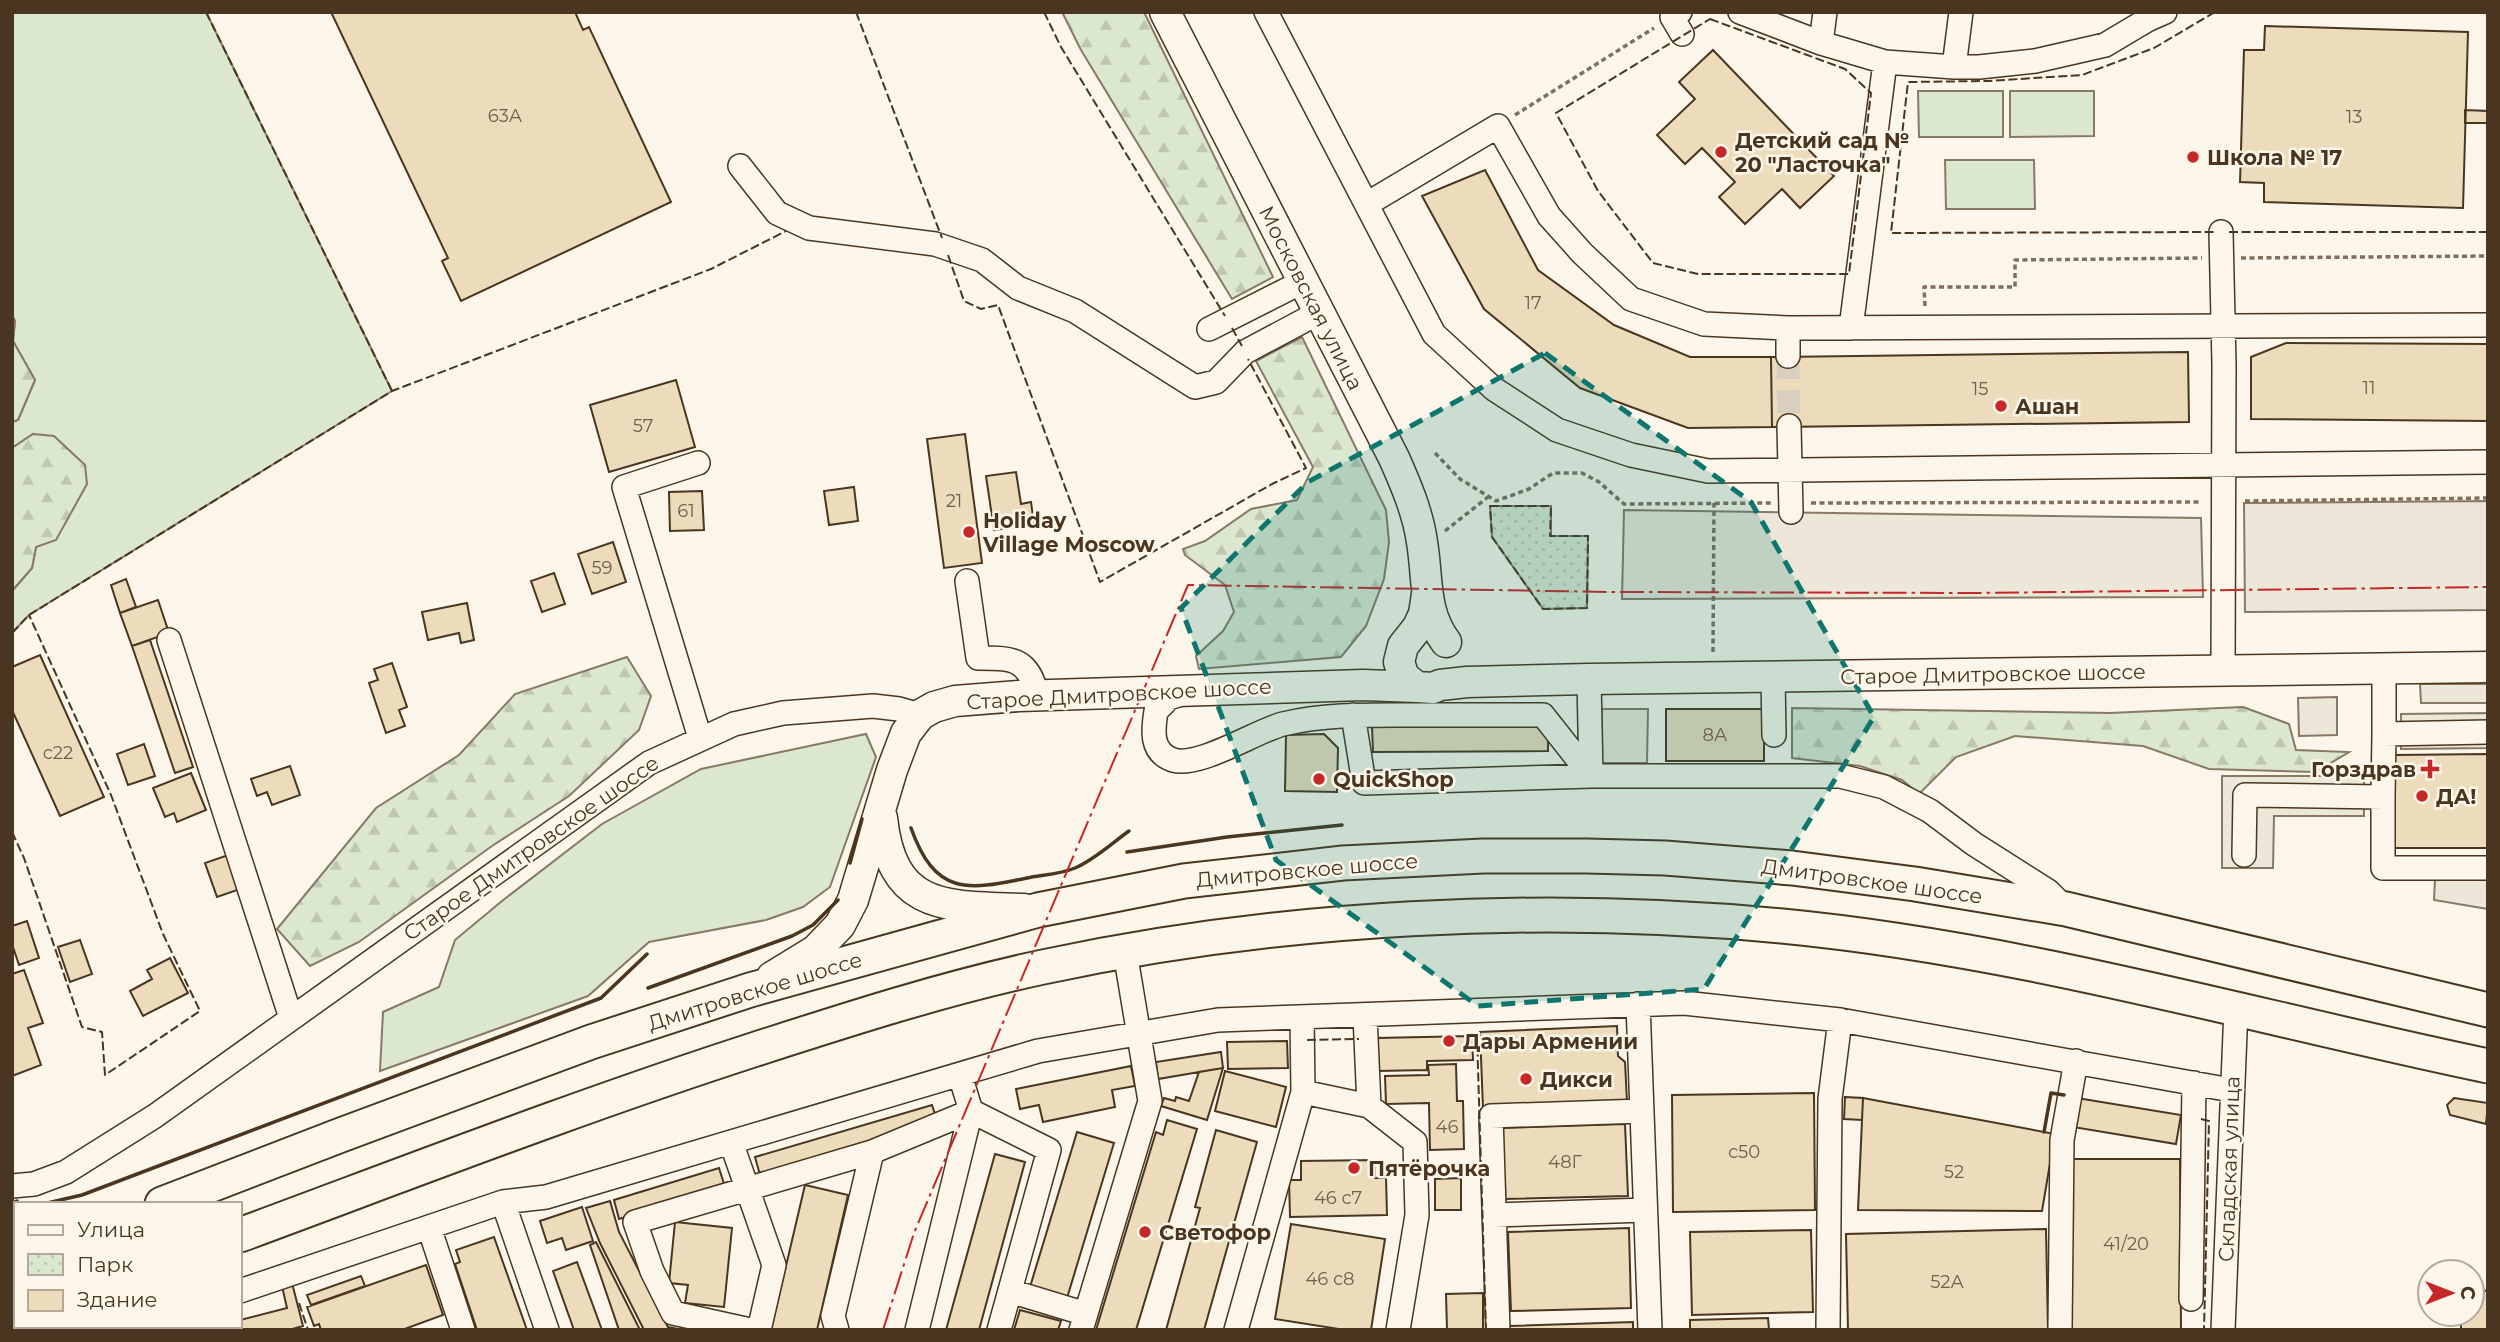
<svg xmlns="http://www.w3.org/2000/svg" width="2500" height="1342" font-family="Montserrat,sans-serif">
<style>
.green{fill:#dce7d0;stroke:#887966;stroke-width:2}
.forest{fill:url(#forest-firs);stroke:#887966;stroke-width:2}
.park{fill:url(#park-dots);stroke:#887966;stroke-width:2}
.parking{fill:#ede7d9;stroke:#887966;stroke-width:2}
.building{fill:#ecdcbc;stroke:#4a3520;stroke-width:2}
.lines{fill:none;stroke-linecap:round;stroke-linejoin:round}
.minor-tunnel{stroke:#d8cfc1;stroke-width:23;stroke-dasharray:23 11;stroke-linecap:butt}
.minor-casing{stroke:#4a3520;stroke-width:26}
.major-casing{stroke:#4a3520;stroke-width:33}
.highway-casing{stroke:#4a3520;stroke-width:37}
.path{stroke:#7f6f5c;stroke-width:3.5;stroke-dasharray:5 3.5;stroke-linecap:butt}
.minor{stroke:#fbf6e9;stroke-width:23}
.major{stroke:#fbf6e9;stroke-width:30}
.highway{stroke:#fbf6e9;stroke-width:33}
.fence{stroke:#4a3520;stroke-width:2;stroke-dasharray:9 3.5;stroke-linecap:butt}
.wall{stroke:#4a3520;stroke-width:3.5}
.power{stroke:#c62828;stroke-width:2;stroke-dasharray:24 5 3.5 5;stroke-linecap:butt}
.marked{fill:#0f766e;fill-opacity:0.2;stroke:#0f766e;stroke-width:5;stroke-dasharray:14 9;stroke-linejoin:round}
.poi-dot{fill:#c62828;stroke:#fbf6e9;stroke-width:2.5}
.labels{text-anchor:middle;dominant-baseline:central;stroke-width:5;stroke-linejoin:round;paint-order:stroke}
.number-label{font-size:18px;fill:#725f47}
.poi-label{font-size:21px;font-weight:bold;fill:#4a3520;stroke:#fbf6e9;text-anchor:start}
.street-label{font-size:21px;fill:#4a3520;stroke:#fbf6e9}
</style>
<defs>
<pattern id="forest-firs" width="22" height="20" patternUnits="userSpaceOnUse" patternTransform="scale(1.75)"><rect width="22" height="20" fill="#dce7d0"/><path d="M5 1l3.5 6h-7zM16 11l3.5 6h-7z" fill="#bec7b2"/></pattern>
<pattern id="park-dots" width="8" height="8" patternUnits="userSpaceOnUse" patternTransform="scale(1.75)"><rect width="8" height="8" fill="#dce7d0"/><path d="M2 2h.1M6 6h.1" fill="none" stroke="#bec7b2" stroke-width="1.8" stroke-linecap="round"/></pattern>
</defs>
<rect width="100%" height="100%" fill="#fbf6e9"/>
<path class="green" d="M 12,12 L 206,12 L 392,391 L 29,615 L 12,633 L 12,591 L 32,568 L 36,547 L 33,434 L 12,448 L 12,422 L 18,420 L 35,380 L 13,341 L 15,321 L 12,315 Z
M 1918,91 L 2003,91 L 2003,137 L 1919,137 Z
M 2010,91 L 2094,91 L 2094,136 L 2010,137 Z
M 1945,160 L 2034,160 L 2035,209 L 1946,209 Z
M 866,734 L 876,757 L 830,887 L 803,907 L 766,920 L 649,942 L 588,996 L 380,1071 L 383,1012 L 439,987 L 455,940 L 502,901 L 602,824 L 701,769 Z"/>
<path class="forest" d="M 1062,12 L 1144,12 L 1273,277 L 1232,299 L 1081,50 Z
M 12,315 L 15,321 L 13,341 L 35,380 L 18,420 L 12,422 Z
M 1302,337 L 1386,510 L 1389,542 L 1384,579 L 1366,626 L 1341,657 L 1199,669 L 1196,656 L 1223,631 L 1234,612 L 1225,585 L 1185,555 L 1183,549 L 1205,541 L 1251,509 L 1297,500 L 1313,467 L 1256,361 Z
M 33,434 L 54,436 L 85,465 L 87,484 L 56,540 L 36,547 L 32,568 L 12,591 L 12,448 Z
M 627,657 L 651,696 L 639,730 L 569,796 L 492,846 L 359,942 L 310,966 L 277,929 L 376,808 L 459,755 L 515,694 Z
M 2243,707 L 2289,724 L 2296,750 L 2349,752 L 2316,772 L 2209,769 L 2143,746 L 2015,736 L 1956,757 L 1919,794 L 1902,780 L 1860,766 L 1792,758 L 1792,708 L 2110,713 Z"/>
<path class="park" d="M 1490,506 L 1551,506 L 1551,536 L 1588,536 L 1587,608 L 1543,609 L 1492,537 Z"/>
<path class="parking" d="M 2488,501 L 2488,610 L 2245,612 L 2244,503 Z
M 1624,510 L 2201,518 L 2203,597 L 1622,599 Z
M 2420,684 L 2488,684 L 2488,703 L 2421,703 Z
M 2337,697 L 2337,735 L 2299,736 L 2298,698 Z
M 1602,709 L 1648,709 L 1647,763 L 1601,763 Z
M 2488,713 L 2488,748 L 2401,749 L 2401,714 Z
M 2222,776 L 2364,776 L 2364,816 L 2274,816 L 2273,868 L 2222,868 Z
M 2436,858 L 2488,858 L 2488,909 L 2434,900 Z"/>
<path class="building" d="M 331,12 L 575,12 L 583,30 L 589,27 L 671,202 L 461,301 L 442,261 L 448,258 Z
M 2265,26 L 2468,32 L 2463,208 L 2264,202 L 2264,183 L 2240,182 L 2244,50 L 2264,50 Z
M 1713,50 L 1834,176 L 1800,208 L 1782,189 L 1745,224 L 1719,197 L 1735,182 L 1702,148 L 1685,164 L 1657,135 L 1695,99 L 1679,82 Z
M 2465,110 L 2488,111 L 2488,123 L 2465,123 Z
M 1485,170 L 1538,270 L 1614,325 L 1690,357 L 1771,357 L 1772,427 L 1688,428 L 1580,388 L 1484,309 L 1422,196 Z
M 2286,343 L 2488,344 L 2488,421 L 2251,419 L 2251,357 Z
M 2188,352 L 2189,422 L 1772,427 L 1771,357 Z
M 676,380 L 695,447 L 609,472 L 590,405 Z
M 965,434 L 982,563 L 944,568 L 927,439 Z
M 1016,472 L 1021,504 L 1031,502 L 1034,524 L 994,530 L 986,476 Z
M 854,487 L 858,521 L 829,525 L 824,491 Z
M 702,491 L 704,530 L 670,531 L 669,492 Z
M 613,542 L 626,582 L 592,594 L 578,554 Z
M 554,573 L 565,604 L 542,612 L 531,581 Z
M 126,579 L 136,607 L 120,613 L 111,585 Z
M 158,600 L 169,633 L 132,646 L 120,613 Z
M 467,603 L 474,640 L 461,643 L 459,633 L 428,640 L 422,612 Z
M 150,640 L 193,767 L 175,773 L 132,646 Z
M 40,655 L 104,797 L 60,816 L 12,710 L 12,667 Z
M 392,663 L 407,707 L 399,710 L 405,726 L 386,733 L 369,683 L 378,680 L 374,669 Z
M 1666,709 L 1764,709 L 1764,761 L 1666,761 Z
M 1548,725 L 1548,751 L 1373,752 L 1372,726 Z
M 1324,734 L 1338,748 L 1337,792 L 1285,791 L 1286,735 Z
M 144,744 L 155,776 L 128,785 L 117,754 Z
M 2488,754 L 2488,848 L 2395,848 L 2395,755 Z
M 290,766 L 300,795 L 272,805 L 267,792 L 257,796 L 251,779 Z
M 191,773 L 206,810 L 177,822 L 174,813 L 165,817 L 153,788 Z
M 234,853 L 246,887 L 217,897 L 205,863 Z
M 27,921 L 39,958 L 19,965 L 12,944 L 12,926 Z
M 80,940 L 92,974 L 70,982 L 58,947 Z
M 170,958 L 188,993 L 143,1016 L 130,991 L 152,979 L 147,970 Z
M 24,970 L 43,1023 L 28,1028 L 41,1065 L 12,1076 L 12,974 Z
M 1617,1026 L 1618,1056 L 1625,1062 L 1627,1102 L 1483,1108 L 1480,1032 Z
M 1472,1036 L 1473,1060 L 1427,1061 L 1427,1070 L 1378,1071 L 1377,1038 Z
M 1287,1041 L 1288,1068 L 1228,1069 L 1227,1042 Z
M 1221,1052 L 1223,1068 L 1158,1079 L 1156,1062 Z
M 1456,1064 L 1457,1101 L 1463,1101 L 1464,1149 L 1430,1150 L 1429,1103 L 1386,1104 L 1385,1076 L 1429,1075 L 1428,1065 Z
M 1131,1066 L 1135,1086 L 1112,1090 L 1115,1107 L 1043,1122 L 1039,1105 L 1020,1109 L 1016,1089 Z
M 1223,1068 L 1207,1120 L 1161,1106 L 1164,1098 L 1175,1101 L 1176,1097 L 1189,1101 L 1199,1072 Z
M 1225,1071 L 1286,1087 L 1276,1127 L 1215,1111 Z
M 1814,1093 L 1815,1210 L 1673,1212 L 1672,1095 Z
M 1845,1097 L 1863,1098 L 1862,1120 L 1844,1119 Z
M 1863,1098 L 2055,1134 L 2042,1211 L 1858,1210 Z
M 2077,1098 L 2181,1115 L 2176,1144 L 2073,1127 Z
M 2454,1098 L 2488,1103 L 2486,1124 L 2450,1115 L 2447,1105 Z
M 932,1105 L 936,1117 L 910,1131 L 760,1175 L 755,1157 Z
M 1167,1120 L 1197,1129 L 1136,1330 L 1096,1330 L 1156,1132 L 1163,1135 Z
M 1625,1124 L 1628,1196 L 1504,1199 L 1502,1128 Z
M 1216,1130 L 1257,1142 L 1204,1330 L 1166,1330 L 1200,1208 L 1195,1207 Z
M 1077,1132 L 1114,1143 L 1067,1298 L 1030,1287 Z
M 995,1154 L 1025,1162 L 979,1330 L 946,1330 Z
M 2071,1159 L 2180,1159 L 2181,1330 L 2072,1330 Z
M 1375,1160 L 1375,1178 L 1386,1178 L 1387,1215 L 1290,1217 L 1289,1180 L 1301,1180 L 1301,1161 Z
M 719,1168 L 725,1187 L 619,1219 L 614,1200 Z
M 1461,1178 L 1461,1210 L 1435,1210 L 1435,1179 Z
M 805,1185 L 848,1195 L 817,1330 L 771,1330 Z
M 610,1201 L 619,1232 L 668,1327 L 683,1330 L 644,1330 L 600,1243 L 586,1208 Z
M 582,1207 L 593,1241 L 566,1250 L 562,1238 L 547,1243 L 540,1221 Z
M 675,1222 L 732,1228 L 724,1307 L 685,1303 L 688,1285 L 669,1283 Z
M 1291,1224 L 1385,1239 L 1371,1330 L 1345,1330 L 1275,1319 Z
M 1629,1228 L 1631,1308 L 1511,1311 L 1508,1232 Z
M 2046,1229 L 2048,1330 L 1848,1330 L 1846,1234 Z
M 1811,1230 L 1813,1312 L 1692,1315 L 1690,1232 Z
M 494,1237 L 527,1330 L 477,1330 L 455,1264 L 460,1262 L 456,1250 Z
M 596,1242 L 640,1330 L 619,1330 L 590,1245 Z
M 577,1262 L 602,1330 L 574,1330 L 553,1271 Z
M 426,1265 L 443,1315 L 402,1330 L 321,1330 L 319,1324 L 314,1326 L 307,1307 Z
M 361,1276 L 365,1286 L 311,1305 L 307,1295 Z
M 292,1283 L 303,1326 L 289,1330 L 231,1330 L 230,1326 L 240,1326 L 240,1320 L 287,1308 L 282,1286 Z
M 2472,1290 L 2488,1291 L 2488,1330 L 2461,1330 L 2461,1314 L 2472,1314 Z
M 1483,1293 L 1483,1330 L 1447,1330 L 1446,1294 Z
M 1020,1310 L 1061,1321 L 1058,1330 L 1014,1330 Z
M 1768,1318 L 1769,1330 L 1690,1330 L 1690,1320 Z
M 1633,1322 L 1633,1330 L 1510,1330 L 1510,1326 Z"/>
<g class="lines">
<path class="minor-tunnel" d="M 1788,356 L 1789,426"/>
<defs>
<path id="minor" d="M 1266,12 L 1434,334 L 1494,389 L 1557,430 L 1631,455 L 1708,471 L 2488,462
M 1680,12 L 1672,17 L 1682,34
M 1740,12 L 1821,43 L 1885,62 L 1954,67 L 1979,67 L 2035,61 L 2105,45 L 2147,20 L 2165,12
M 1821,43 L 1825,12
M 1954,67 L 1961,12
M 740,166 L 777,213 L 809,228 L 935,244 L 982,260 L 1018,288 L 1075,311 L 1195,387 L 1216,382 L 1245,352 L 1318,313
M 1367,204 L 1498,126 L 1549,216 L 1582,253 L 1631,299 L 1704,324 L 1788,328
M 2221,232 L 2224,364 L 2223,671
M 1851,328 L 1885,62
M 1209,329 L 1302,282
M 1788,356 L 1788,328 L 2488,325
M 1789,426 L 1791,512
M 698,463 L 624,487 L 700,738
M 967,581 L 978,658 C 1013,658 1028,658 1037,695
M 169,640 L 291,1018
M 2384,669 L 2384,734 L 2488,732
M 1773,677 L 1774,735
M 1187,692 L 1169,698 L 1156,711 C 1153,730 1150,752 1173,760 C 1199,768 1256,731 1283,724 C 1325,714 1368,715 1410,715 C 1454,715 1499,715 1543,715 L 1591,776 L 1840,776 L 1884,787 L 1930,811 L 1974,844 L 2048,891 L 2066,909
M 1353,715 L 1364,783 L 1591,776 L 1589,679
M 2383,797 L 2383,868 L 2488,868
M 2244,855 L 2245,795 L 2383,797 L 2384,734
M 1638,1004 L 1650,1330
M 1365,1015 L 1369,1106
M 1303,1092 L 1369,1106 L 1415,1142 L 1417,1215 L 1398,1330
M 731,1142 L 774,1265 L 759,1330
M 872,1152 L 971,1111 L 960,1075
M 12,1186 L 34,1184 L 66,1172 L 155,1116 L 649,763 L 734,724 L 783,713 L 873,706 L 899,709 L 920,715
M 503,1202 L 547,1330
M 1494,1215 L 1645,1210
M 429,1227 L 463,1330
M 240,1291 L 503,1202 L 546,1197 L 1038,1051 L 1218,1020 L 1684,1003 L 1840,1020 L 2231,1090
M 1010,1291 L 1086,1314
M 2191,1299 L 2194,1083
M 218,1326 L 220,1330
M 72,1330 L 74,1326
M 124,1330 L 134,1326
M 750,1330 L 673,1313 L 652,1271 L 635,1222 L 872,1152 L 833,1316 L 837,1330
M 917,1330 L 971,1111 L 1049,1150 L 999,1330
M 1081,1330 L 1150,1101 L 1125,952
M 1236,1330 L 1303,1092 L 1302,1017
M 1498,1330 L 1491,1116 L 1642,1111
M 1828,1330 L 1830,1099 L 1840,1020
M 2060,1330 L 2062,1140 L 2076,1061
M 2223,1330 L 2236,1008"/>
<path id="major" d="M 1165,12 L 1394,458 C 1406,485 1418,513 1422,542 C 1428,577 1423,612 1446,642
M 1427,594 L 1424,614 L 1418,627 L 1403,646 L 1399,662 L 1404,677 L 1417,687 L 1433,688 L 1440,685 L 1467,682 L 1589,679 L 2488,667
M 882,818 C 892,912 947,906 1024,909
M 772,977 L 816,950 L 840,925 L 853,900 L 892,770 L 906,733 L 920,715 L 934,707 L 955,701 L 1019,696 L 1363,685 L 1417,687"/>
<path id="highway" d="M 162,1204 L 341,1135 L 591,1042 L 750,990 L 1038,910 L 1184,881 L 1343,863 L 1483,856 L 1587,856 L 1665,858 L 1792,868 L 1915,884 L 2066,909 L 2488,1010
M 240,1235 C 410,1172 580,1106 753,1050 C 849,1019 945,988 1043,967 C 1282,916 1540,903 1782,926 C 2022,949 2253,1017 2488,1066
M 12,1262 L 16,1260
M 12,1320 L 16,1318"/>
</defs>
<use href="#minor" class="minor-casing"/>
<use href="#major" class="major-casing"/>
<use href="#highway" class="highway-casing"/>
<path class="path" d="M 1515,115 L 1654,28
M 2241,258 L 2488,256
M 1925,306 L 1924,287 L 2015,287 L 2015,260 L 2202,258
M 1435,453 L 1460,479 L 1496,501 L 1529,489 L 1553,473 L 1582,473 L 1599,482 L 1624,504 L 1772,503
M 2245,501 L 2488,498
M 1811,503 L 2202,502
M 1445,531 L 1488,497
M 1713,652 L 1714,503"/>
<use href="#minor" class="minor"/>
<use href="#major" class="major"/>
<use href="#highway" class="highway"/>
<path class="fence" d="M 206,12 L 392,391
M 856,12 L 942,238
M 1044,12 L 1061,47 L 1225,316
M 2215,12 L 2154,48 L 2082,75 L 1988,81 L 1908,82 L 1891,233 L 2215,232
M 1710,19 L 1845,69 L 1871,93 L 1849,274 L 1698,274 L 1653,263 L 1598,191 L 1556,113 Z
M 2229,232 L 2488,232
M 948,255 L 964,301 L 981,309 L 998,305 L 1100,582 L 1272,484 L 1306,468 L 1248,359
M 1232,328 L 1242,346
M 1490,506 L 1551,506 L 1550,536 L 1588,536 L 1587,608 L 1543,609 L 1492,537 Z
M 12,633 L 29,615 L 392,391 L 711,269 L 786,231
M 12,832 L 24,858 L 82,1027 L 102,1032 L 105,1075 L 200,1011 L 163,934 L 111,795 L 29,615
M 1477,1035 L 1486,1330
M 1307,1040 L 1359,1039
M 2201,1119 L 2209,1121 L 2204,1330
M 299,1303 L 308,1330"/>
<path class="wall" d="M 911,828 C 935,895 966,891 1027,878 C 1042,875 1061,874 1075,868 C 1094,860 1112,843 1129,831
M 1127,852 L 1227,837 L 1342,825
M 850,863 L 862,819
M 648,988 L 792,936 L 813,925 L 838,900
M 2044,1132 L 2051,1093 L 2064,1095
M 12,1203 L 17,1201 L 18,1204
M 43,1204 L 82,1195 L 601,998 L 647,954"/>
<path class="power" d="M 883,1330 L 914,1233 L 1188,585 L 1613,592 L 1975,593 L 2488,587"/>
</g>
<path class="marked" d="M 1545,353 L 1751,502 L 1874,717 L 1704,989 L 1478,1006 L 1276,860 L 1181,608 L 1308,482 Z"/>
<g class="poi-dot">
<circle cx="1721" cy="152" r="7"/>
<circle cx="2193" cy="157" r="7"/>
<circle cx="2001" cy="406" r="7"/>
<circle cx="969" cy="532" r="7"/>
<path d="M2426.5 758.5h7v7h7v7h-7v7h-7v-7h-7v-7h7z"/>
<circle cx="1319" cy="779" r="7"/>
<circle cx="2422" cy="796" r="7"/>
<circle cx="1449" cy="1041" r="7"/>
<circle cx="1526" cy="1079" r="7"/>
<circle cx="1354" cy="1168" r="7"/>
<circle cx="1145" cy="1232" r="7"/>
</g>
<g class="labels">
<g class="number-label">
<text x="505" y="116">63А</text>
<text x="2354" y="117">13</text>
<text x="1533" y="303">17</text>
<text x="2369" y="388">11</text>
<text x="1980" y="389">15</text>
<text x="643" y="426">57</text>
<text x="954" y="501">21</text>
<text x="686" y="511">61</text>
<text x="602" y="568">59</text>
<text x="1715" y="735">8А</text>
<text x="58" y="753">с22</text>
<text x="1447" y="1127">46</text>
<text x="1744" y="1152">с50</text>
<text x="1565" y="1162">48Г</text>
<text x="1954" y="1172">52</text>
<text x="1338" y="1198">46 с7</text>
<text x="2126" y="1244">41/20</text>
<text x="1330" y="1279">46 с8</text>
<text x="1947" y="1282">52А</text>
</g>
<g class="poi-label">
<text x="1735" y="140">Детский сад №<tspan x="1735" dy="24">20 "Ласточка"</tspan></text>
<text x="2207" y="157">Школа № 17</text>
<text x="2015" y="406">Ашан</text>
<text x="983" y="520">Holiday<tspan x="983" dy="24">Village Moscow</tspan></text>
<text x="2416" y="769" text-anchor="end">Горздрав</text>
<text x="1333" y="779">QuickShop</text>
<text x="2436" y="796">ДА!</text>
<text x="1463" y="1041">Дары Армении</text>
<text x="1540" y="1079">Дикси</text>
<text x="1368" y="1168">Пятёрочка</text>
<text x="1159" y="1232">Светофор</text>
</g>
<g class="street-label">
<text transform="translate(1311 298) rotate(63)">Московская улица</text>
<text transform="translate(1993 674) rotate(-1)">Старое Дмитровское шоссе</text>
<text transform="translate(1119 694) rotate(-3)">Старое Дмитровское шоссе</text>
<text transform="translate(531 848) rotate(-35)">Старое Дмитровское шоссе</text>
<text transform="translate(1307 870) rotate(-5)">Дмитровское шоссе</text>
<text transform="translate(1872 881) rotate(8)">Дмитровское шоссе</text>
<text transform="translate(755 991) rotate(-17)">Дмитровское шоссе</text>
<text transform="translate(2229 1169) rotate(-88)">Складская улица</text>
</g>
</g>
<rect width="2500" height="1342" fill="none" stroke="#4a3520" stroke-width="28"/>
<rect x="14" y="1202" width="228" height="126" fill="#fbf6e9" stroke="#b4a999" stroke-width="2"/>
<rect x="28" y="1225" width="35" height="10" fill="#fbf6e9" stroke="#b4a999" stroke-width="2"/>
<text x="77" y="1237" font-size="21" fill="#4a3520">Улица</text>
<rect x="28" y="1254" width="35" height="21" fill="url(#park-dots)" stroke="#b4a999" stroke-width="2"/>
<text x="77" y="1272" font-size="21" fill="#4a3520">Парк</text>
<rect x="28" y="1290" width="35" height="21" fill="#ecdcbc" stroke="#b4a999" stroke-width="2"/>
<text x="77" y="1307" font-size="21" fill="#4a3520">Здание</text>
<g transform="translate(2451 1293) rotate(90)"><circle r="33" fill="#fbf6e9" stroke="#b4a999" stroke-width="2"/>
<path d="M0-5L12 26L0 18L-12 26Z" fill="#c62828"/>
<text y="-10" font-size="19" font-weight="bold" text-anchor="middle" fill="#4a3520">С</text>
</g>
</svg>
